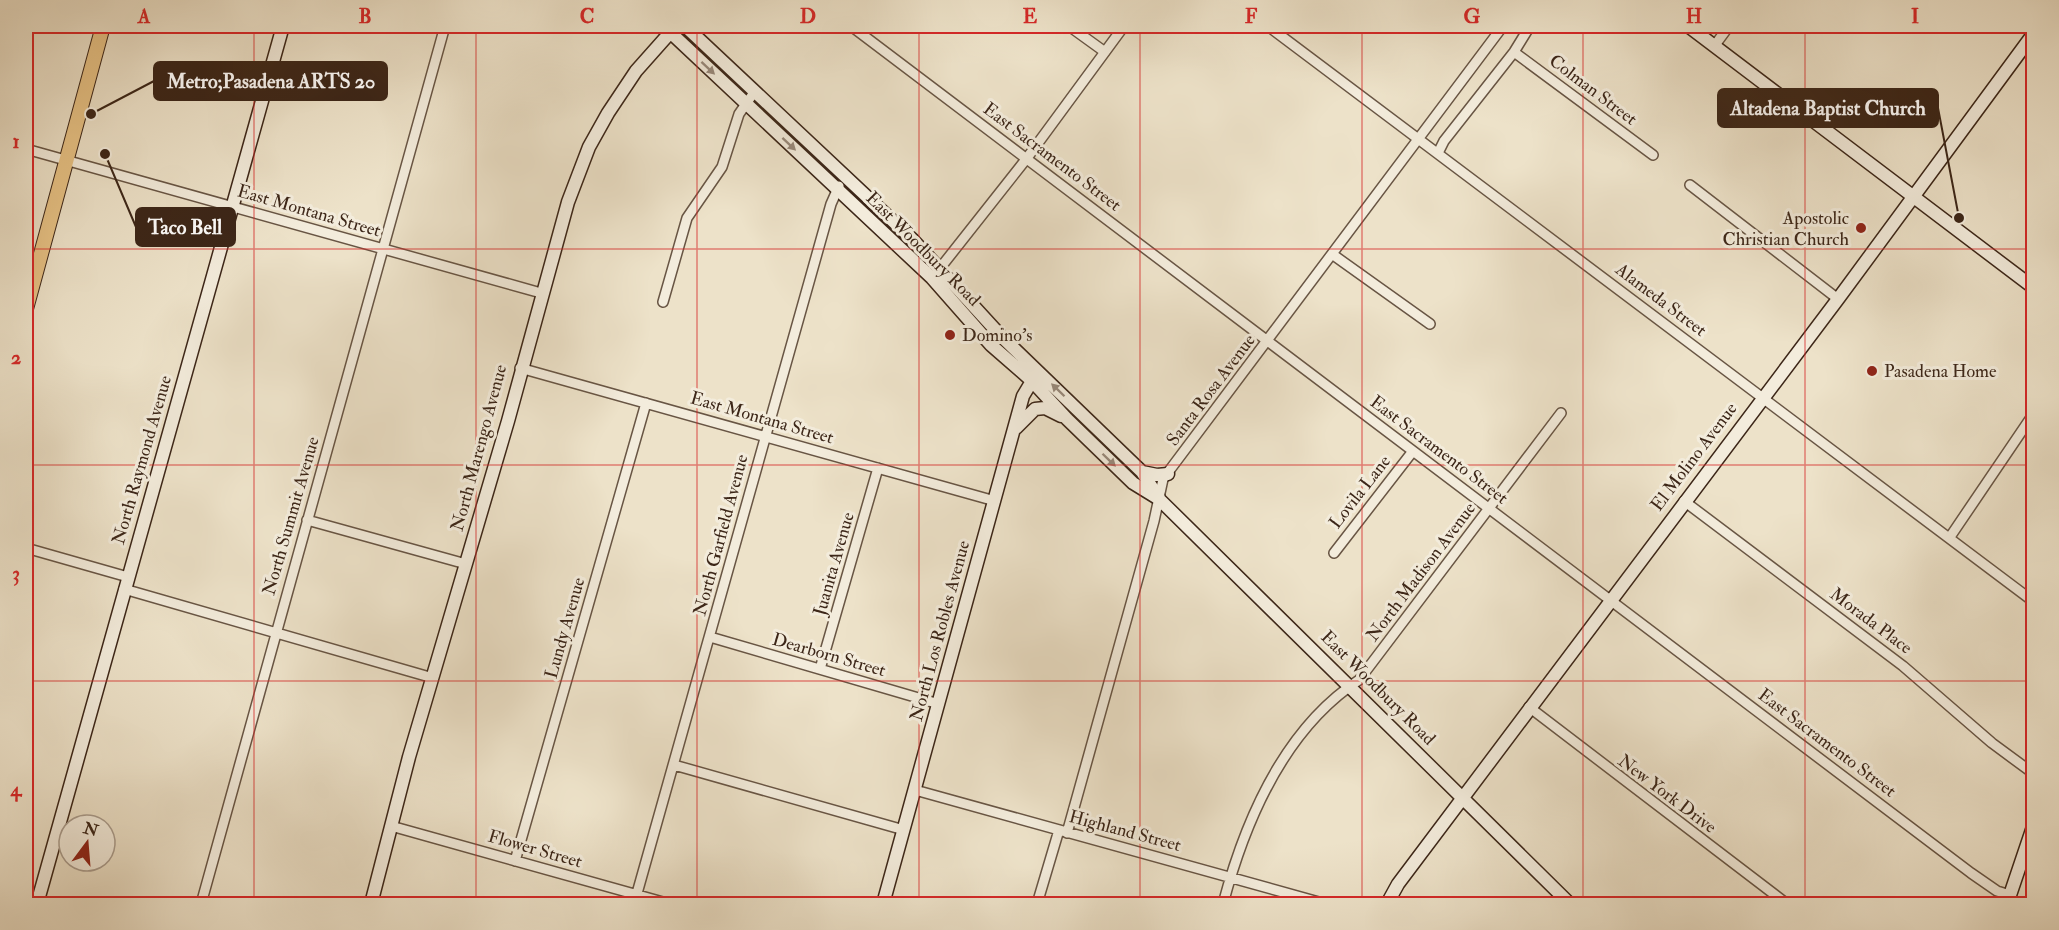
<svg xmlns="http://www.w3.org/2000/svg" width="2059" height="930" font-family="'IM FELL Double Pica',serif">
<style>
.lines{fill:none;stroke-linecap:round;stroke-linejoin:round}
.street-casing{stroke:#685544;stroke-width:12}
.secondary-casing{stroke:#3c2618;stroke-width:15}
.primary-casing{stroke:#3c2618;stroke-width:16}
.street{stroke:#f3ecdc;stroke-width:9}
.secondary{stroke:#f3ecdc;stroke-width:12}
.primary{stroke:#e6c184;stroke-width:14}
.oneway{fill:#98897a}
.grid{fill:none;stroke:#d62828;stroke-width:1.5;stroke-opacity:0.55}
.poi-dot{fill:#8f2418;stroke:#f3ecdc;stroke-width:2}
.labels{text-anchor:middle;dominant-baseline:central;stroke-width:6;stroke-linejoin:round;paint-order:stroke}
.street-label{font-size:18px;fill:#3c2618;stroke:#f3ecdc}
.poi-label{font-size:18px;fill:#3c2618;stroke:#f3ecdc;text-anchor:start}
.leader{fill:none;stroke:#3c2618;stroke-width:2}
.callout-dot{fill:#3c2618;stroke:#f3ecdc;stroke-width:2}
.callout{fill:#3c2618;stroke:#3c2618;stroke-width:2}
.callout-label{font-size:20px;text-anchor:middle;font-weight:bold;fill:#fff}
.neatline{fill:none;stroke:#d62828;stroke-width:2}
.grid-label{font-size:20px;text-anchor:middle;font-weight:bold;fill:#d62828}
</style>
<rect width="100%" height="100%" fill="#ede2c9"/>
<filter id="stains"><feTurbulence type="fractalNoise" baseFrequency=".00333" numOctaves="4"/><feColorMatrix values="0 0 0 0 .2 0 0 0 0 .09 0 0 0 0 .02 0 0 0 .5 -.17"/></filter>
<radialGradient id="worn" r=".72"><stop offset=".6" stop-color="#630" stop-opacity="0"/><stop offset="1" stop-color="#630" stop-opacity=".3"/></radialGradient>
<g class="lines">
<defs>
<path id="street" d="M 851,26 L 1971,873 L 1997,891 L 2010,895
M 1069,26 L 1105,52
M 1268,26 L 2034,602
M 1715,45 L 1729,26
M 1514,52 L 1653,155
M 26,149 L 541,293
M 1438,153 L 1444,141 L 1514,52 L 1530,26
M 1690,185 L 1838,299
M 1332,254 L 1430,324
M 937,272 L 1027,158 L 1124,26
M 663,302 L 687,218 L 722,167 L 739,114 L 755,91
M 520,368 L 995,501
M 1684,501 L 1903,666 L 1992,743 L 2034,774
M 307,520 L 466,564
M 1950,537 L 2034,413
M 26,548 L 128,577
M 1334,553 L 1413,451
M 124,589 L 433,678
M 710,637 L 939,704
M 820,669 L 878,468
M 1529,707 L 1787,904
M 674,765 L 904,830
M 915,790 L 1326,904
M 391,826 L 670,904
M 1067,833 L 1154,521 L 1163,479 L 1503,26
M 515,861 L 646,403
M 201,904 L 445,26
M 634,904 L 831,204 L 839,186
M 1037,904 L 1059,830
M 1223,904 C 1245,821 1284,729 1359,680 L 1561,413"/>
<path id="secondary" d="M 659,26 L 670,32 L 932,278 L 991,345 L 1031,380 L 1067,419 L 1133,483 L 1159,499 L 1570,904
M 685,26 L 913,240 L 1001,336 L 1142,472 L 1159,498
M 1688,26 L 2034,288
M 1016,428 L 1035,409 L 1045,408 L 1061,416
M 1142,472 L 1157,475 L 1168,474
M 37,904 L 283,26
M 371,904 L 409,757 L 508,421 L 568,202 L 589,147 L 608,113 L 636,71 L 676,26
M 883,904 L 1023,396 L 1035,376
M 1387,904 L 1398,884 L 1838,299 L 2034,33
M 2007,904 L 2034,824"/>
<path id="primary" d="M 26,309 L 103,26"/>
</defs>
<use href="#street" class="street-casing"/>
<use href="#secondary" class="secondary-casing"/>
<use href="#primary" class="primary-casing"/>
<use href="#street" class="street"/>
<use href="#secondary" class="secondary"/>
<use href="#primary" class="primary"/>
</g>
<defs><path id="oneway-solid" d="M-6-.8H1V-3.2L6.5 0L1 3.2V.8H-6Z" transform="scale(1.5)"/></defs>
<g class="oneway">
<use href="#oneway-solid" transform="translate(708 68) rotate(43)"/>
<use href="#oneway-solid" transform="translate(789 144) rotate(43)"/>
<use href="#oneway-solid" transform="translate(1058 390) rotate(-136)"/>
<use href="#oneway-solid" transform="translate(1109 460) rotate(44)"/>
</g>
<path class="grid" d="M 254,26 L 254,904M 476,26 L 476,904M 697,26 L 697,904M 919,26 L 919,904M 1140,26 L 1140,904M 1362,26 L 1362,904M 1583,26 L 1583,904M 1805,26 L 1805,904M 26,249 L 2034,249M 26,465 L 2034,465M 26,681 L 2034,681"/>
<g class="poi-dot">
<circle cx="1861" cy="228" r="6"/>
<circle cx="950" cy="335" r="6"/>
<circle cx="1872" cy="371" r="6"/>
</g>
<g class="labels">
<g class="street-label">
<text transform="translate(1593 90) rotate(37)">Colman Street</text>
<text transform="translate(1052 157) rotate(37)">East Sacramento Street</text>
<text transform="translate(309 211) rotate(16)">East Montana Street</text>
<text transform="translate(923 249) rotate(45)">East Woodbury Road</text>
<text transform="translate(1661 300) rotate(37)">Alameda Street</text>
<text transform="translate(1211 390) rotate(-53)">Santa Rosa Avenue</text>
<text transform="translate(762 418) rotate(16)">East Montana Street</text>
<text transform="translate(479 448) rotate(-75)">North Marengo Avenue</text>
<text transform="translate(1439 450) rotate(37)">East Sacramento Street</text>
<text transform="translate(1694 457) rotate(-53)">El Molino Avenue</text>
<text transform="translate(142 460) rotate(-74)">North Raymond Avenue</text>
<text transform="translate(1360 492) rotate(-52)">Lovila Lane</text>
<text transform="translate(291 516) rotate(-74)">North Summit Avenue</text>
<text transform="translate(721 535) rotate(-75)">North Garfield Avenue</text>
<text transform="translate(834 564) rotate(-74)">Juanita Avenue</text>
<text transform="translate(1421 572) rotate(-53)">North Madison Avenue</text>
<text transform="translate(1871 621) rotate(37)">Morada Place</text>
<text transform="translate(565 628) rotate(-74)">Lundy Avenue</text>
<text transform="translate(940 631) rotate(-75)">North Los Robles Avenue</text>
<text transform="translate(829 655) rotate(16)">Dearborn Street</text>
<text transform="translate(1378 688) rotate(45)">East Woodbury Road</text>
<text transform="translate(1827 743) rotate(37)">East Sacramento Street</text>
<text transform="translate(1667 794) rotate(37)">New York Drive</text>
<text transform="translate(1125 831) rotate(15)">Highland Street</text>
<text transform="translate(535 849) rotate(16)">Flower Street</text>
</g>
<g class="poi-label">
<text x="1849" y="218" text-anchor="end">Apostolic<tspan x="1849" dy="21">Christian Church</tspan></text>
<text x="962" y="335">Domino's</text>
<text x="1884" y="371">Pasadena Home</text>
</g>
</g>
<path class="leader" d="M91 114L154 81M1959 218L1938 108M105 154L136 227"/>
<g class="callout-dot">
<circle cx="91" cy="114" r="6"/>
<circle cx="1959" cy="218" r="6"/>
<circle cx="105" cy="154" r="6"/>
</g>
<g class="callout">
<rect x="154" y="62" width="233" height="38" rx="6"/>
<rect x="1718" y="89" width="220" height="38" rx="6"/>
<rect x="136" y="208" width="99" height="38" rx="6"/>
</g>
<g class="callout-label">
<text x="271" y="88">Metro;Pasadena ARTS 20</text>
<text x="1828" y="115">Altadena Baptist Church</text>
<text x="185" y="234">Taco Bell</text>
</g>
<rect width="2059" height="930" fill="none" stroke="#ede2c9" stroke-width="66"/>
<g transform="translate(87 843) rotate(16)"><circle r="28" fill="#f3ecdc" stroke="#aa9d8e" stroke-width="1.5"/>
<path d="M0-4.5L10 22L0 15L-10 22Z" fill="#8f2418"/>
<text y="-9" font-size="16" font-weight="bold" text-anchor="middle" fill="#3c2618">N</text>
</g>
<rect x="33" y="33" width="1993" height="864" class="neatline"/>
<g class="grid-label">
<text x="144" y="23">A</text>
<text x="365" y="23">B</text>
<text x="587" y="23">C</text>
<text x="808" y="23">D</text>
<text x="1030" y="23">E</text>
<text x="1251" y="23">F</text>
<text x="1472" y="23">G</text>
<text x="1694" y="23">H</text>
<text x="1915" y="23">I</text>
<text x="16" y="148">1</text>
<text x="16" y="364">2</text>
<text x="16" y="580">3</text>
<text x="16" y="796">4</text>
</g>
<rect width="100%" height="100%" filter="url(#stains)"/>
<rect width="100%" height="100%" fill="url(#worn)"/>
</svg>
